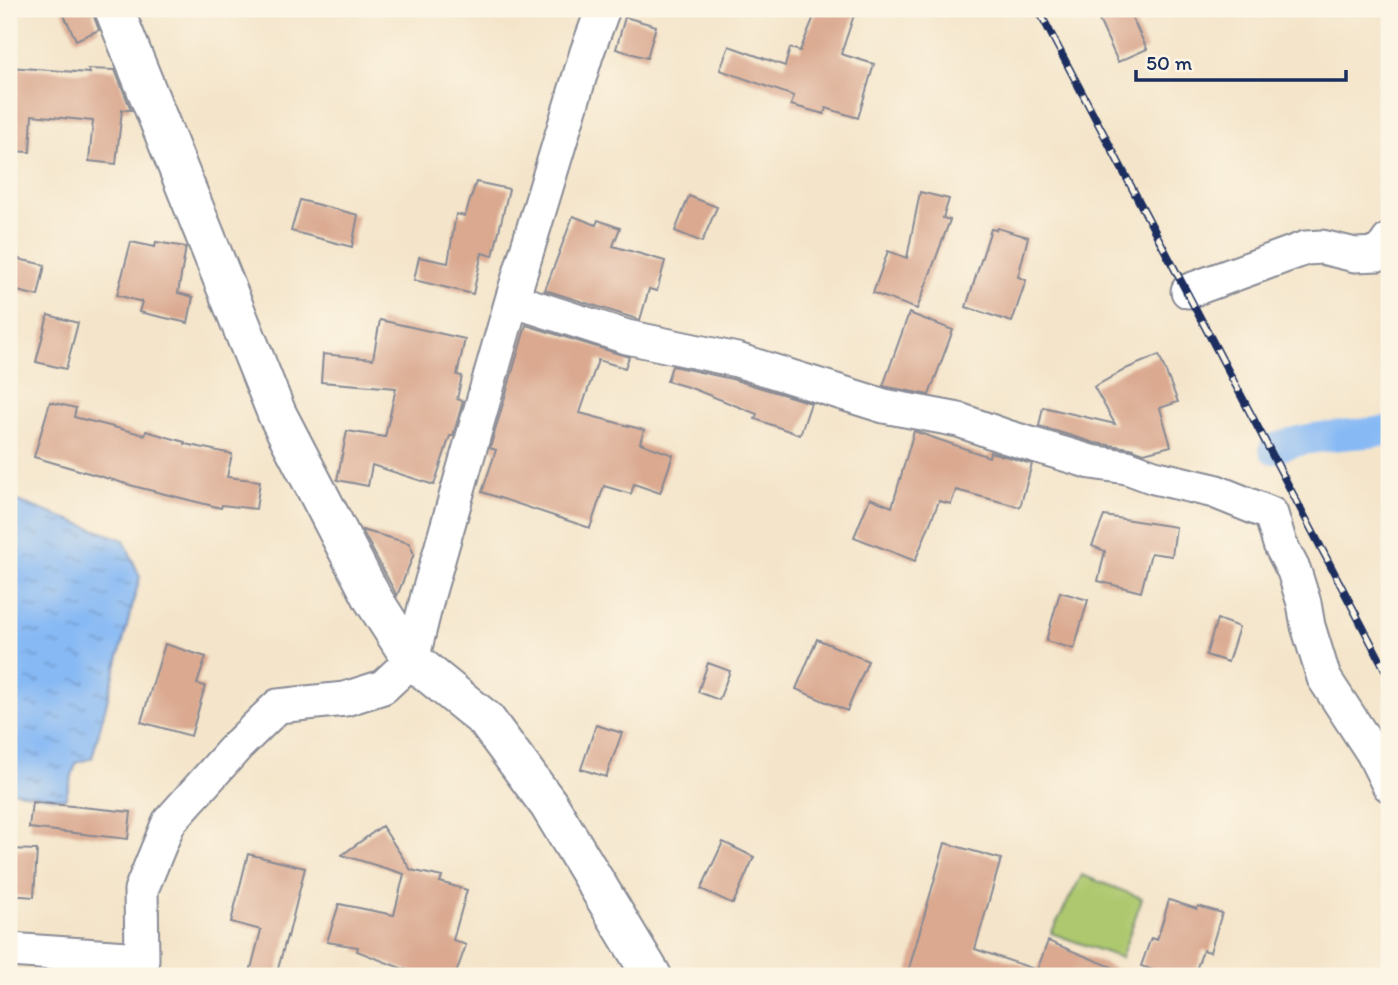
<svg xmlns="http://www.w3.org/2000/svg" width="1398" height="985" font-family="Itim,sans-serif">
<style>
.green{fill:#adc86e;stroke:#647c66;stroke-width:2}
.water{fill:url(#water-ripples);stroke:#5174a9;stroke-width:2}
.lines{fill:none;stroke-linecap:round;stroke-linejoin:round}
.canal{stroke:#87b9f4;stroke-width:30}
.building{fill:#daa990}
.street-casing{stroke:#888a94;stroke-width:37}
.primary-casing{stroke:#888a94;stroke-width:42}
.street{stroke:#fff;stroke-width:33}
.primary{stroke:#fff;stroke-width:38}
.rail-casing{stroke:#1b2f5e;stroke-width:8}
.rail{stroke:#fcf5e5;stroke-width:5;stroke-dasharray:16;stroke-linecap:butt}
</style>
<defs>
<pattern id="water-ripples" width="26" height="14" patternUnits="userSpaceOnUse" patternTransform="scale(1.75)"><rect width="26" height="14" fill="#87b9f4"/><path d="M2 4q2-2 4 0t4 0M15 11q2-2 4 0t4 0" fill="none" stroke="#6e97c9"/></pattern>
</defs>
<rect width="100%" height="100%" fill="#fcf5e5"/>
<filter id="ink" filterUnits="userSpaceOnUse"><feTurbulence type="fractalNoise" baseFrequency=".0143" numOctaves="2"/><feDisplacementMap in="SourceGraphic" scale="14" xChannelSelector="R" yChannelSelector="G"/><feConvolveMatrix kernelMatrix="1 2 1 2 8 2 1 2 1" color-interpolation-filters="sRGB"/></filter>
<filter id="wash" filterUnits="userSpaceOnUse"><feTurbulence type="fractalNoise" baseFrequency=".00686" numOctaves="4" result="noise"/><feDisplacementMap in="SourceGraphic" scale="28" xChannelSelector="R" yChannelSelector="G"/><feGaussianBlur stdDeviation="1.57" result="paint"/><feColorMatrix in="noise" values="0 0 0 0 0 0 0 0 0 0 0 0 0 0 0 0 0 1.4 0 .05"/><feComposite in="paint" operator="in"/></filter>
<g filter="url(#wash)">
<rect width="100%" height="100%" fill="#f4e5ca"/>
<path class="green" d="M 1082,875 L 1142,898 L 1121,958 L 1051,933 Z"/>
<path class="water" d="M 9,498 L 124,540 L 140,577 L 92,758 L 76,763 L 65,799 L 9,791 Z"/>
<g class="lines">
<path class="canal" d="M 1274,449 C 1299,436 1359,434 1389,431"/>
</g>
<g id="blocks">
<path class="building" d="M 61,9 L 93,9 L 94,17 L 99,30 L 76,40 Z
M 817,9 L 856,9 L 841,54 L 874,64 L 858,118 L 826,108 L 824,114 L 791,105 L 794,96 L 720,70 L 729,46 L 785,66 L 790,48 L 800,51 Z
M 1122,9 L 1128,9 L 1147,49 L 1118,62 L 1099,20 Z
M 625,17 L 656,26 L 647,58 L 616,49 Z
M 9,67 L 90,73 L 88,69 L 115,70 L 131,110 L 122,110 L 116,164 L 89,161 L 93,121 L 32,115 L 30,152 L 9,151 Z
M 476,182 L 509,189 L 493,256 L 482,253 L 473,294 L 414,280 L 419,257 L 448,263 L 456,214 L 465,216 Z
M 920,192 L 949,199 L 943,218 L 950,220 L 917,309 L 873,293 L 888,251 L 907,258 Z
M 689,196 L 717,207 L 702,242 L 675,231 Z
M 300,200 L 358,215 L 352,247 L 291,231 Z
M 573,216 L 596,225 L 598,220 L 620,228 L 613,246 L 665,261 L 657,291 L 649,289 L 640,320 L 545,290 Z
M 997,228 L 1028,237 L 1018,277 L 1026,280 L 1012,322 L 966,307 L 991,229 L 996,230 Z
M 131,242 L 155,247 L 156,242 L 186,247 L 178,293 L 193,297 L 188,323 L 139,312 L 142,302 L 117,295 Z
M 9,257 L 45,265 L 38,296 L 9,289 Z
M 909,313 L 953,330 L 929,395 L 883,386 Z
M 48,315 L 78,323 L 66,369 L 36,362 Z
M 380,320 L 465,339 L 457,375 L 462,376 L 457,399 L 463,401 L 453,436 L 450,436 L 434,485 L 372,465 L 368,486 L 337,480 L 347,431 L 385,437 L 396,388 L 321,382 L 323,354 L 373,359 Z
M 526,325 L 629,357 L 625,368 L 598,360 L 580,413 L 644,430 L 640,443 L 673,455 L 660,493 L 634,484 L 631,494 L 604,486 L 590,528 L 482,492 L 496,450 L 490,448 Z
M 1159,355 L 1178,402 L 1160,408 L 1171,446 L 1144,453 L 1130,448 L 1095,443 L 1039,426 L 1043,407 L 1115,424 L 1094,387 L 1128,368 Z
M 672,366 L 732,379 L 811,403 L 800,435 L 755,419 L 757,414 L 691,388 L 667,381 Z
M 50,402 L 76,408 L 74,417 L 145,435 L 146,431 L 185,442 L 185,444 L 232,454 L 227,477 L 260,481 L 256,509 L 222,505 L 221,508 L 137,487 L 34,457 Z
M 914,431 L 989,457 L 990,452 L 1032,464 L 1020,507 L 956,490 L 951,504 L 939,501 L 915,561 L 854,537 L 870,498 L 892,507 Z
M 1104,516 L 1176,527 L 1172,556 L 1151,553 L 1141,592 L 1098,581 L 1105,551 L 1092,546 Z
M 362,530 L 409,543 L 414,554 L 397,596 Z
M 1060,592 L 1088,600 L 1074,649 L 1046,641 Z
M 1217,619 L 1239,627 L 1228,662 L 1206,655 Z
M 817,639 L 868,661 L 847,711 L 796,689 Z
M 165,644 L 206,657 L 197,684 L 205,686 L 191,736 L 141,722 Z
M 708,663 L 730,671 L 719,700 L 698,692 Z
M 596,725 L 622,733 L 606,777 L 581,769 Z
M 32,802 L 131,812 L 128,839 L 29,828 Z
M 382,826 L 411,870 L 442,877 L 440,882 L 467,890 L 453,940 L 466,945 L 455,976 L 421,976 L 357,951 L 358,947 L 327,942 L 339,904 L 394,915 L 404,874 L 342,855 Z
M 723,842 L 754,857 L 733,904 L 701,889 Z
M 945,843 L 1001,859 L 975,949 L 1037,970 L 1048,941 L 1134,976 L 922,976 L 908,972 Z
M 9,849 L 37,850 L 34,897 L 9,895 Z
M 248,854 L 305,868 L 288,937 L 287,936 L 276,976 L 249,976 L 261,930 L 231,922 Z
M 1169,900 L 1197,909 L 1198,906 L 1222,913 L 1210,952 L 1203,950 L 1194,976 L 1170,976 L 1141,966 L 1151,938 L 1157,940 Z"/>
</g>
</g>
<g filter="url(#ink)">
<use href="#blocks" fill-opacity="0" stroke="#888a94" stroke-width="2"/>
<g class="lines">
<defs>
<path id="street" d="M 1188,291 L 1306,248 L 1322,247 L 1355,255 L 1379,254 L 1389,240
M 512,300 L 627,337 L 737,360 L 884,406 L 959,420 L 1007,437 L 1091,462 L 1127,467 L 1154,477 L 1214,491 L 1271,514 L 1280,544 L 1294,571 L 1304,603 L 1308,626 L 1324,678 L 1373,753 L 1389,785
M 9,950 L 142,959
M 140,976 L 142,959 L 141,890 L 169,822 L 238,745 L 278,706 L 345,699 L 383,687 L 412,660 L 428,595 L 512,300 L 587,52 L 603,9"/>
<path id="primary" d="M 114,9 L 277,414 L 373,599 L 412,660 L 486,720 L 549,805 L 652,976"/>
</defs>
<use href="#street" class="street-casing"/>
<use href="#primary" class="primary-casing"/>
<use href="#street" class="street"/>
<use href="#primary" class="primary"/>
<defs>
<path id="rail" d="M 1038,9 L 1389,677"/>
</defs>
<use href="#rail" class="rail-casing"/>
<use href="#rail" class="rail"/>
</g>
</g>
<rect width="1398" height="985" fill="none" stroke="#fcf5e5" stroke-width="35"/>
<path d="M1136 70v10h210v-10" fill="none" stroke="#1b2f5e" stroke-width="3.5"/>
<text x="1146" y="70" font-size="21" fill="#1b2f5e" stroke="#fcf5e5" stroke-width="5" paint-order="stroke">50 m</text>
</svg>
